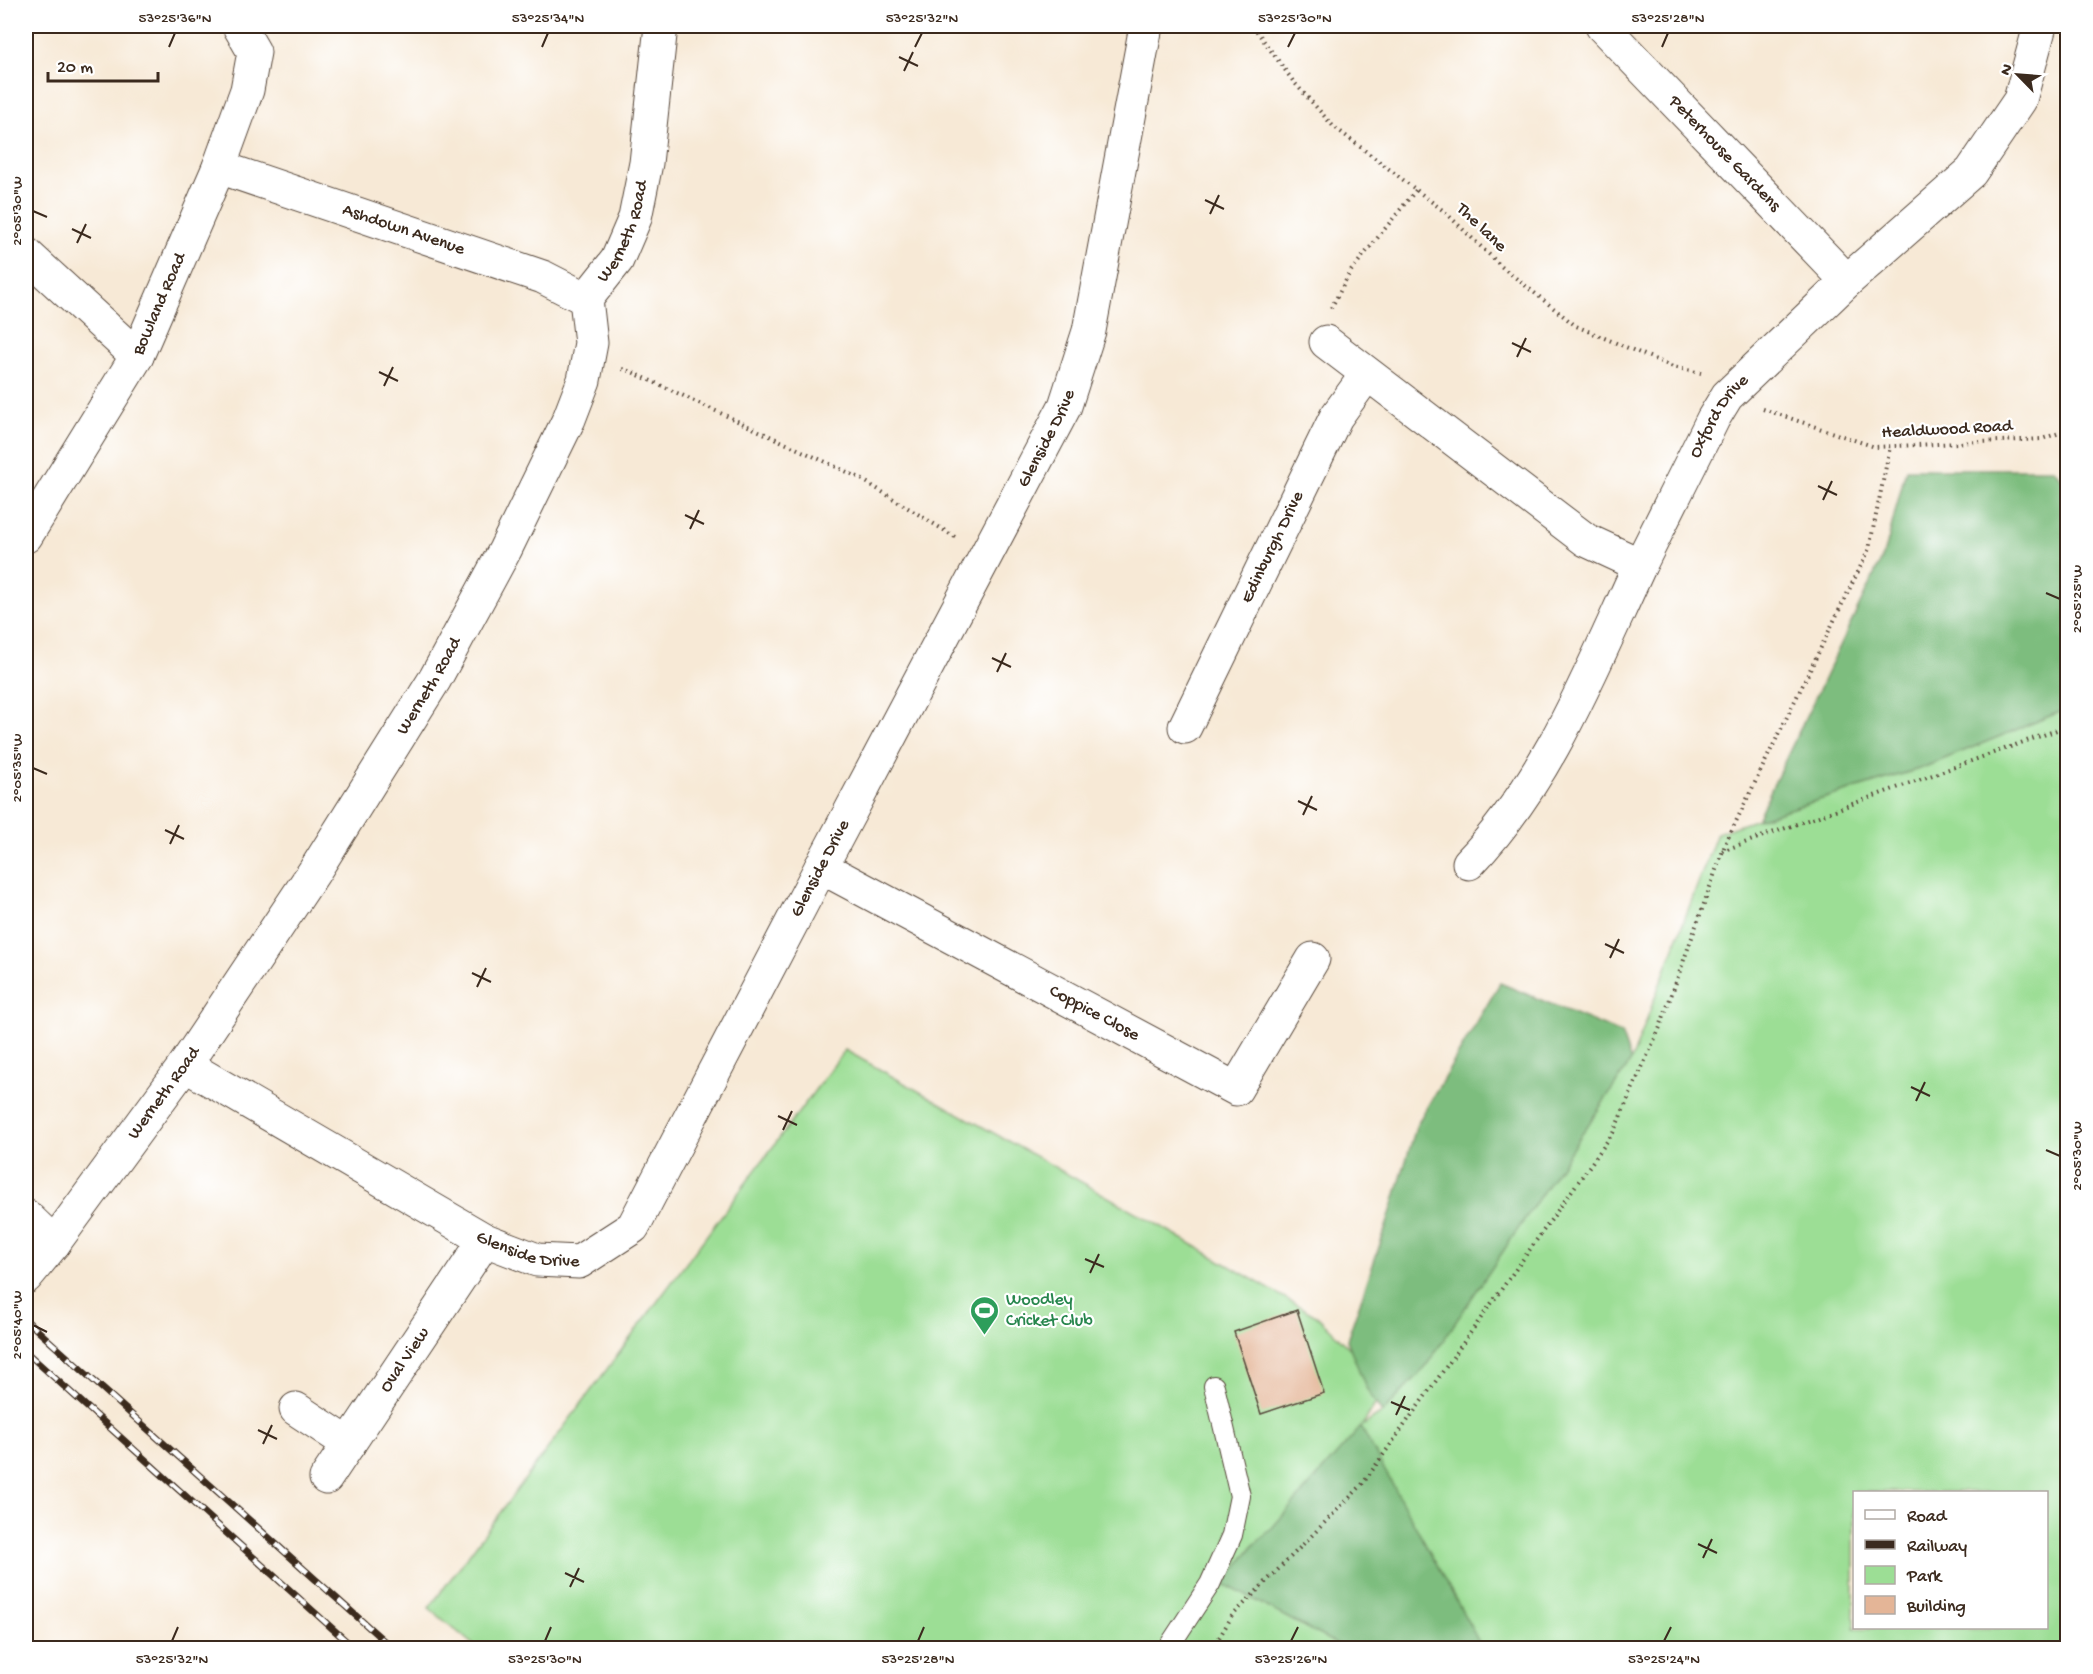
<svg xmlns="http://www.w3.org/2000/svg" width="2093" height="1674" font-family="'Gochi Hand',sans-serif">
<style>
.green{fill:#9cde95;stroke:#6c845a;stroke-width:1.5;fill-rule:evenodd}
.forest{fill:#7dbd7e;stroke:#5c744e;stroke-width:1.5}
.building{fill:#e4b597}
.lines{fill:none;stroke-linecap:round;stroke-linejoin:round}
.lane-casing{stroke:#57473a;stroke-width:22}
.street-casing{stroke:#57473a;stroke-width:35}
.path{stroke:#57473a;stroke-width:4;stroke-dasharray:1.5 4.5;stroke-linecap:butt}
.lane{stroke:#fff;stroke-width:20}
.street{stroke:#fff;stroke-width:33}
.rail-casing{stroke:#3b2a1e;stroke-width:7}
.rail{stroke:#fff;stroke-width:4.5;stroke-dasharray:14;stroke-linecap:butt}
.ticks{fill:none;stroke:#3b2a1e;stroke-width:2}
.labels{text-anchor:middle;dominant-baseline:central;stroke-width:4.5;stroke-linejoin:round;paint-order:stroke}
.street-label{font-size:18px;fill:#3b2a1e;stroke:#fff}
.leisure-label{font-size:18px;fill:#27864d;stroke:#fff;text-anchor:start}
.neatline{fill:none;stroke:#3b2a1e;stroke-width:2}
.ticks-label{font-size:15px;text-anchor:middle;fill:#3b2a1e}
</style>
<rect width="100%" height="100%" fill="#fff"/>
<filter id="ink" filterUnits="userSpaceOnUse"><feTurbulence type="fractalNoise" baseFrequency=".0167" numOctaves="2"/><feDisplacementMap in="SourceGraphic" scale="12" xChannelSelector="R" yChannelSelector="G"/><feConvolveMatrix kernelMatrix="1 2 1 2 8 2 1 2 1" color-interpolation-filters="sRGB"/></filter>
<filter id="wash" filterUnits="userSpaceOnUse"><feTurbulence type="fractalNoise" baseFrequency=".008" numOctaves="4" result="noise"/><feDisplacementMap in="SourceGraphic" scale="24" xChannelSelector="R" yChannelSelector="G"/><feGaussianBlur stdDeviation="1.35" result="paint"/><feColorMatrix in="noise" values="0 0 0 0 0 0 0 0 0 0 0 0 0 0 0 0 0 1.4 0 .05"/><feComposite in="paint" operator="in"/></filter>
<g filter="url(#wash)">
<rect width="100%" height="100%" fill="#f7e9d6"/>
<path class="green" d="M 2067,709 L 2067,1648 L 1486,1648 L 1271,1529 L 1252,1547 L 1225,1584 L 1344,1648 L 477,1648 L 429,1608 L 845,1050 L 1162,1227 L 1318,1317 L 1387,1385 L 1362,1426 L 1382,1413 L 1423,1369 L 1631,1061 L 1717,833 L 1757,819 L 1922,768 ZM 1854,1492 L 2046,1492 L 2046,1628 L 1854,1628 Z"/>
<path class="forest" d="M 1906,469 L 2054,469 L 2067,486 L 2067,709 L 1922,768 L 1757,819 L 1885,552 Z
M 1500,983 L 1621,1033 L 1631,1061 L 1424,1369 L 1382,1413 L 1366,1388 L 1347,1340 L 1388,1221 L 1417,1124 Z
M 1361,1427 L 1480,1644 L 1477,1648 L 1344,1648 L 1224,1584 L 1252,1547 L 1271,1529 Z"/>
<g id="blocks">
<path class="building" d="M 1297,1310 L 1324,1393 L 1261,1414 L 1234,1332 Z"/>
</g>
</g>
<g filter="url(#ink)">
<use href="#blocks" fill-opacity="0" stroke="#57473a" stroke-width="1.5"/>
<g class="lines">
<defs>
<path id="lane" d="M 1168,1648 L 1210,1584 L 1232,1535 L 1240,1496 L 1214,1386"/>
<g id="street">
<path id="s1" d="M 1602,26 L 1847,281"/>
<path id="s2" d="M 219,167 L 543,277 L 586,299"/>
<path d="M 26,254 L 137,356"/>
<path d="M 1326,342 L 1586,540 L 1640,565"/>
<path id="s3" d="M 26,536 L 137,356 L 219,167 L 247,90 L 254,52 L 239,26"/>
<path id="s4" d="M 1185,727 L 1336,417 L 1367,374"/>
<path id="s5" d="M 1469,863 C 1549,780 1592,668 1640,565 C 1664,516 1689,468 1713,419 L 1727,396 L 1847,281 L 1971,172 L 2020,100 L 2040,26"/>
<path id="s6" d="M 821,867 L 1236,1089 L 1313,959"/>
<path id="s7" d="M 185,1065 L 485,1240 L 537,1260 L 579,1262 L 633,1227 L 821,867 L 1065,406 L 1089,331 L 1146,26"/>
<path d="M 26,1216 L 54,1243"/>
<path id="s8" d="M 26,1277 L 54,1243 L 185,1065 L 314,872 L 435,679 L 505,550 L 569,419 L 584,380 L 591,343 L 586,299 L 617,260 L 635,218 L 646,163 L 661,26"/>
<path d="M 296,1409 L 349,1444"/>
<path id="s9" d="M 326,1478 L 485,1240"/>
</g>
</defs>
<use href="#lane" class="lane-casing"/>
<use href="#street" class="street-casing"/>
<path class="path" d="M 1253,26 L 1293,81 L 1333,126 L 1445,212 L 1502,267 L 1576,326 L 1673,367 L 1701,373
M 1331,308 L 1351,271 L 1416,190
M 622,369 L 632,372 L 858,477 L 955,537
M 1763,409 L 1875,447 L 2042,439 L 2068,430
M 1722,851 L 2068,726
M 1213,1648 L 1232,1616 L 1361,1486 L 1613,1133 L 1660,1027 L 1726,842 L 1869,549 L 1890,447"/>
<use href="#lane" class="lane"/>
<use href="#street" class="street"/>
<defs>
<path id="rail" d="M 26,1320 L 392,1648
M 26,1352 L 354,1648"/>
</defs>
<use href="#rail" class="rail-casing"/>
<use href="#rail" class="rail"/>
</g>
</g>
<path class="ticks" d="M 169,47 L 175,33M 542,47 L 548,33M 915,47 L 922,33M 1288,47 L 1295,33M 1662,47 L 1668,33M 899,57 L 918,66M 904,71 L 913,52M 1205,200 L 1224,209M 33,211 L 47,217M 1210,214 L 1219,195M 72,229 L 91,238M 77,243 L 86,224M 1512,343 L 1531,352M 1517,357 L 1526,338M 379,372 L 398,381M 384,386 L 393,367M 1818,486 L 1837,495M 1823,500 L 1832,481M 685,515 L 704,524M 690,529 L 699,510M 2046,593 L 2060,599M 992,658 L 1011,667M 997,672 L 1006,653M 33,768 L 47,774M 1298,801 L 1317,810M 1303,815 L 1312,796M 165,830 L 184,839M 170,844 L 179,825M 1605,944 L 1624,953M 1610,958 L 1619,939M 472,973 L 491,982M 477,987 L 486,968M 1911,1087 L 1930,1096M 1916,1101 L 1925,1082M 778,1116 L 797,1125M 783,1130 L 792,1111M 2046,1150 L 2060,1156M 1085,1259 L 1104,1267M 1090,1273 L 1099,1254M 33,1325 L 47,1332M 1391,1402 L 1410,1410M 1396,1415 L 1405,1396M 258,1430 L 277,1439M 263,1444 L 272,1425M 1698,1544 L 1717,1553M 1703,1558 L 1712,1539M 565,1573 L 584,1582M 570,1587 L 579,1568M 172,1641 L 178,1627M 545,1641 L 551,1627M 918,1641 L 924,1627M 1291,1641 L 1298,1627M 1664,1641 L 1671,1627"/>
<defs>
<symbol id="stadium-pin" viewBox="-11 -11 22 30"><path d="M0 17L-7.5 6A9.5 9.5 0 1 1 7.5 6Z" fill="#2e9e5b" stroke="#fff"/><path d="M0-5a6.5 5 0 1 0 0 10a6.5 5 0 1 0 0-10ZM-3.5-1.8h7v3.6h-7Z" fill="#fff"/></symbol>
</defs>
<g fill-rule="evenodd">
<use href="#stadium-pin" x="968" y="1294" width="33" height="45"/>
</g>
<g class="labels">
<g class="street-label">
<text stroke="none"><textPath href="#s1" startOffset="177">Peterhouse Gardens</textPath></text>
<text transform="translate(1481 228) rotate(44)">The lane</text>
<text stroke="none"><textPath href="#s2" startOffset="195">Ashdown Avenue</textPath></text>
<text stroke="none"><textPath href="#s8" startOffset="1220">Werneth Road</textPath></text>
<text stroke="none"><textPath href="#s3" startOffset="268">Bowland Road</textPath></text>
<text stroke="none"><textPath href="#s5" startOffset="514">Oxford Drive</textPath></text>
<text transform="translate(1947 430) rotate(-3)">Healdwood Road</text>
<text stroke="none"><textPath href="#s7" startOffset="1400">Glenside Drive</textPath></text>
<text stroke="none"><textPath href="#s4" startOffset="200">Edinburgh Drive</textPath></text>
<text stroke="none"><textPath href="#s8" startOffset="716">Werneth Road</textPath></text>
<text stroke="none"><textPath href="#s7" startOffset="914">Glenside Drive</textPath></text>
<text stroke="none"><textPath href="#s6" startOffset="310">Coppice Close</textPath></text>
<text stroke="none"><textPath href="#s8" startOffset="230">Werneth Road</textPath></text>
<text stroke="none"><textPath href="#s7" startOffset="392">Glenside Drive</textPath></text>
<text stroke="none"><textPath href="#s9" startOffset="142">Oval View</textPath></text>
</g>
<g class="leisure-label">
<text x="1006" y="1300">Woodley<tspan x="1006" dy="21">Cricket Club</tspan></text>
</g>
</g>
<rect width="2093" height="1674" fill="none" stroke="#fff" stroke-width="66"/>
<rect x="1853" y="1491" width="195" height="138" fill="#ffffff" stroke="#b1aaa5" stroke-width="1.5"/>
<rect x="1865" y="1510" width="30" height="9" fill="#ffffff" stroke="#b1aaa5" stroke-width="1.5"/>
<text x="1907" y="1521" font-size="18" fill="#3b2a1e">Road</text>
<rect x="1865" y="1540" width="30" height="9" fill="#3b2a1e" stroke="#b1aaa5" stroke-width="1.5"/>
<text x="1907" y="1551" font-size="18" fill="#3b2a1e">Railway</text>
<rect x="1865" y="1566" width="30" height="18" fill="#9cde95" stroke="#b1aaa5" stroke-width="1.5"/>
<text x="1907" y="1581" font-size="18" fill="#3b2a1e">Park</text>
<rect x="1865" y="1596" width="30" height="18" fill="#e4b597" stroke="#b1aaa5" stroke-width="1.5"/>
<text x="1907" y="1611" font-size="18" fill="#3b2a1e">Building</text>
<g transform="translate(2018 75) rotate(295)" stroke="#ffffff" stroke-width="4.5" paint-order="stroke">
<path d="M0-4.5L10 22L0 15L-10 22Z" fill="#3b2a1e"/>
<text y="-9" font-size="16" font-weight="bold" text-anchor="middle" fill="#3b2a1e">N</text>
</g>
<path d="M48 72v9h110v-9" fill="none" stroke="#3b2a1e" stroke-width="3"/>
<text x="57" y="72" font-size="18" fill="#3b2a1e" stroke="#ffffff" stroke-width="4.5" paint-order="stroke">20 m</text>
<rect x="33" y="33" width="2027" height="1608" class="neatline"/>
<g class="ticks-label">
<text x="175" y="22">53°25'36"N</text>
<text x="548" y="22">53°25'34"N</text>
<text x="922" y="22">53°25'32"N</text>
<text x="1295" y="22">53°25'30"N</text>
<text x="1668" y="22">53°25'28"N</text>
<text transform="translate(16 211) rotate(-90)" y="5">2°05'30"W</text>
<text transform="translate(2076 599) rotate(-90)" y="5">2°05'25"W</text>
<text transform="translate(16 768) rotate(-90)" y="5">2°05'35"W</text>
<text transform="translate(2076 1156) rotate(-90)" y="5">2°05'30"W</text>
<text transform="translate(16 1325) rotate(-90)" y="5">2°05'40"W</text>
<text x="172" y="1663">53°25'32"N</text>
<text x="545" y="1663">53°25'30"N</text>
<text x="918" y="1663">53°25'28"N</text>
<text x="1291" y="1663">53°25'26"N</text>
<text x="1664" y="1663">53°25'24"N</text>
</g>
</svg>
